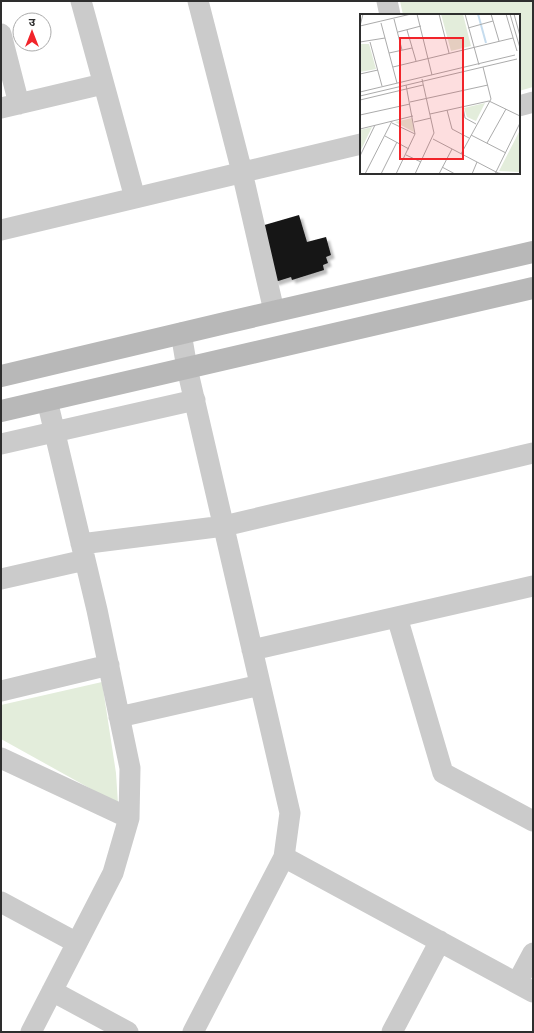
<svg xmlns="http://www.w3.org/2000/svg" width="534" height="1033" font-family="'IBM Plex Sans','Noto Sans Devanagari',sans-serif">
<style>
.green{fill:#e3eddb}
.building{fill:#151515;filter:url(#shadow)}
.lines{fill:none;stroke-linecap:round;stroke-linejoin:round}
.street{stroke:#cbcbcb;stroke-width:21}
.secondary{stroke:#b8b8b8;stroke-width:22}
.inset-river{fill:none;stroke:#c5dcee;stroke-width:2}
.inset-road{fill:none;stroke:#ababab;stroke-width:1}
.view{fill:#f1242a;fill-opacity:0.15;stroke:#f1242a;stroke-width:2}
.inset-edge{fill:none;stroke:#2e2e2e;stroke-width:2}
</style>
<defs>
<filter id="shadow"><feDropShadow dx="3.5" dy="3.5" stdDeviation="1" flood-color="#0004"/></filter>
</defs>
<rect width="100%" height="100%" fill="#fff"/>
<path class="green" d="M 400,1 L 533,1 L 533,87 L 519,91 L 519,15 L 403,15 Z
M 102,682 L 116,773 L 118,804 L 1,739 L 1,705 Z"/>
<path class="building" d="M 299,215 L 307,242 L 326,237 L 331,255 L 326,257 L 328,263 L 323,265 L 324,270 L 292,280 L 291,277 L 275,282 L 261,226 Z"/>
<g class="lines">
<path class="street" d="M 81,1 L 135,198
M 198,1 L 242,172 L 274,311
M 387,1 L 390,15
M 1,34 L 19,104
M 519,106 L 533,102
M 1,108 L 103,84
M 1,230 L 361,144
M 181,333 L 187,368 L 290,813 L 284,857 L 193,1032
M 1,444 L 195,400
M 81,544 L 224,526 L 533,453
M 1,579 L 85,560
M 397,617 L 443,773 L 533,821
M 252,650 L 533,586
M 1,691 L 109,665
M 119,717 L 260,685
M 1,758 L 129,818
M 284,857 L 533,992
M 1,902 L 77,943
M 517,983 L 533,953
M 52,991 L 128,1032
M 31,1032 L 113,873 L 129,818 L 130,768 L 97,610 L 47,400
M 392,1032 L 440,941"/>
<path class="secondary" d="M 1,376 L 225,323 L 533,252
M 1,411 L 533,288"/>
</g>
<g transform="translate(360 14)">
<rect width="160" height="160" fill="#fff"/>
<path d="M 81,0 L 103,0 L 111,32 L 91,37 ZM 0,30 L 9,30 L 16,55 L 0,58 ZM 125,89 L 116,107 L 107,103 L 104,94 ZM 52,104 L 54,118 L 35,108 ZM 12,113 L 0,138 L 0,116 ZM 160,116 L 159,158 L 139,157 Z" fill="#e3eddb"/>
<path class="inset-river" d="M 118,0 L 126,29"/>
<path class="inset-road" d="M 57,0 L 72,61M 79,0 L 89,39M 105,0 L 119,51M 131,0 L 139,27M 146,0 L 157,37M 150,0 L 160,34M 154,0 L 160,22M 34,5 L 42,36M 21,9 L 37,69M 0,12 L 51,0M 0,12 L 3,0M 108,14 L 133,7M 47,16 L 56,47M 38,18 L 61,12M 0,28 L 25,24M 10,28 L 22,72M 29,39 L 52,34M 33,53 L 153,24M 0,60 L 18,56M 0,78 L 155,41M 0,82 L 157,45M 0,86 L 63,71M 50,88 L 128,71M 103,93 L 105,104 L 116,110M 87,96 L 92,115 L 109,124M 70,100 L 129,87 L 160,102M 0,101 L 50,90M 54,108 L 71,104M 32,109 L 55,120M 0,115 L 53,102M 111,121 L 146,139M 25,122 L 49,135M 73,125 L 138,159 L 144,160M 127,129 L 146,95M 101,140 L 131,85 L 123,53M 46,141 L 61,148M 0,142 L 15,111M 82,153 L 95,160M 5,160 L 32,107M 21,160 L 37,128M 36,160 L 55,120 L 46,71M 55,160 L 74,119 L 62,65M 79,160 L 92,135M 112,160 L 117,148M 135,160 L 160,109"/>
<path class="view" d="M 40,24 L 103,24 L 103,145 L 40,145 Z"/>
<rect width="160" height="160" class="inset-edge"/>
</g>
<rect width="534" height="1033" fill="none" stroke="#2e2e2e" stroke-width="4"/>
<g transform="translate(32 32)"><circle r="19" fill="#ffffff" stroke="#ababab"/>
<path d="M0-3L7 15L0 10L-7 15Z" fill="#f1242a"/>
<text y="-6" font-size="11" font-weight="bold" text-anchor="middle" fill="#2e2e2e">उ</text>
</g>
</svg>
